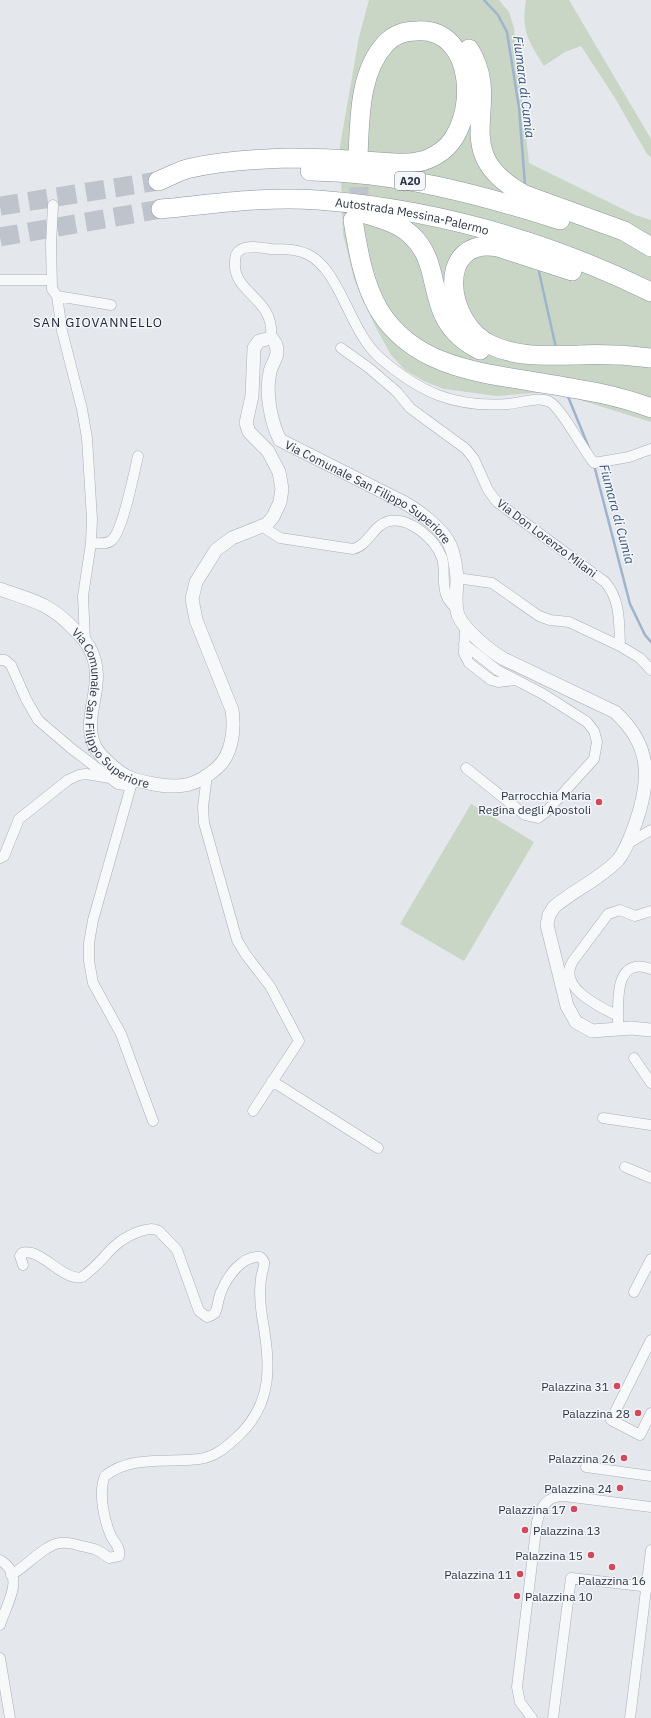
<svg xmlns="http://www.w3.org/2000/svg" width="651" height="1718" font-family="'IBM Plex Sans',sans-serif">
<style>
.green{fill:#c9d6c5}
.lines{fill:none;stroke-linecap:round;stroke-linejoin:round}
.stream{stroke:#9fb4cc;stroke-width:2.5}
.motorway-tunnel{stroke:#bfc3cb;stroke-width:19;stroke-dasharray:19 10;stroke-linecap:butt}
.minor-casing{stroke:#a9aeb7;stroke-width:11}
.tertiary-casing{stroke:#a9aeb7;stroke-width:14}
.motorway-casing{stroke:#8b94a3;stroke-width:20}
.minor{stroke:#f7f8fa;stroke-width:10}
.tertiary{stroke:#f7f8fa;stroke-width:13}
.motorway{stroke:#fff;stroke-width:19}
.poi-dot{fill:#d1495b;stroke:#f4f6f9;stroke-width:1.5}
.labels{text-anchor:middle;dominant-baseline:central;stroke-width:3;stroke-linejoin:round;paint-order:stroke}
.shield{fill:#f4f6f9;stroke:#676e7b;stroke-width:1}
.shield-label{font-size:11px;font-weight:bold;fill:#2b3445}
.street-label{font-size:12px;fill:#2b3445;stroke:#f4f6f9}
.poi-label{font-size:12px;fill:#2b3445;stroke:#f4f6f9;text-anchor:end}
.water-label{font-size:13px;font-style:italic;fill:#34527a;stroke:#f4f6f9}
.neighbourhood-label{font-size:13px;letter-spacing:1px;fill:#1d2536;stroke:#f4f6f9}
</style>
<rect width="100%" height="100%" fill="#e4e7ec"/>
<path class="green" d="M 369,0 L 499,0 L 509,12 L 514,28 L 529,163 L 635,215 L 651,220 L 651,422 L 580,400 L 545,392 L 497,396 L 444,389 L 424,381 L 405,370 L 391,355 L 375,326 L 354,279 L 343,234 L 340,146 L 359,37 Z
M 526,0 L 569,0 L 651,139 L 651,157 L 647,154 L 615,98 L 581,46 L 565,52 L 544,66 C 528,40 521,31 526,0 Z
M 471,804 L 534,842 L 464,961 L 400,924 Z"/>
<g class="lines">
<path class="stream" d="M 484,0 L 498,15 L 507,32 L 519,108 L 525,185
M 539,272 L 556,348
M 567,394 L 589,448
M 594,465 L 630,604 L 645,635 L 651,642"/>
<path class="motorway-tunnel" d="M 358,158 L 360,221
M 0,206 L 158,181
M 0,237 L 161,209"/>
<defs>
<path id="minor" d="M 53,205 L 51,244 L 52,289 L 57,296 L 62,331 L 82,409 L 87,438 L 92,519 L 91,543 L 83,596 L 85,641
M 0,280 L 51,280
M 57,296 L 111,305
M 271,338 C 272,329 270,319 266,312 C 256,294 233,285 235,262 C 235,258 236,253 239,251 C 246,244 262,248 271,249 C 283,249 296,249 307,254 C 340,269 349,330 379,357 C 419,392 454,408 508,404 C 521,403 538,396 550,402 C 562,409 583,450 594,463 L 629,457 L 651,449
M 341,348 L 369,368 L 397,392 L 410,408 L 466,449 L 474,459 L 488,490 L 497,502 L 605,582 C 621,600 619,624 620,646
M 263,527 L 280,538 L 353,549 C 369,545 373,525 389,521 C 410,517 435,539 442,558 C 446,570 441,585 447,597 C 449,602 454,606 457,610
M 91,543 C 98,543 107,545 112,540 C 123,530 134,473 138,456
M 457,578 L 492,583 L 539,616 L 550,620 L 569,622 L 620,646 L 640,658 L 651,670
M 465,627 L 464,653 L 469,663 L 491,680 L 498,682 L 515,680
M 464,644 L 497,670 L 543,694 L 587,722 L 594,731 L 597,742 L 594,759 L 546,812 L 538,818 L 525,815 L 466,768
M 0,660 L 5,660 L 11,665 L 26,699 L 38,720 L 72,749 L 118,784 L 131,786 L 134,781
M 207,775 L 203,807 L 204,823 L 237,940 L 246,955 L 270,986 L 299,1041 L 253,1111
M 131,786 L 93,920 L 89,943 L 89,961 L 93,983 L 121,1034 L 153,1121
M 627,844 L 651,830
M 0,858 L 4,856 L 19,819 L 68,780 L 79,775 L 86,774 L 110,778
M 618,1016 C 600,1007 556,987 573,961 L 608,914 L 620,910 L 635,916 L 651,911
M 618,1021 C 618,999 615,956 651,969
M 634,1058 L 651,1083
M 272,1081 L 378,1148
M 603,1118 L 651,1125
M 625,1167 L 651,1178
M 634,1292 L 651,1259
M 651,1340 L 611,1420 L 640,1435 L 651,1413
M 586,1467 L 651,1476
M 0,1560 C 27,1577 6,1604 0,1625
M 11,1575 C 26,1567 44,1545 60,1543 C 67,1542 75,1544 81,1546 C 93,1548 100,1550 109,1558 L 119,1556 C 121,1548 114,1542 111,1536 C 104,1520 98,1492 105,1476 C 131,1455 167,1463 199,1459 C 214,1457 224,1449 235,1439 C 275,1404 270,1363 262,1316 C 260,1303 259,1292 261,1279 C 261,1274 265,1266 264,1262 C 263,1259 262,1259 260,1257 C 242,1255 227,1277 221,1292 C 218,1299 218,1307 215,1313 C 212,1316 210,1316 207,1317 L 199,1311 L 177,1250 L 159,1231 C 152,1228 148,1229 141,1231 C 110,1241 106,1261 82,1277 C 63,1282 41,1247 22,1253 L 20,1256 L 23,1265
M 0,1658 L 10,1718
M 532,1718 L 520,1702 L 517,1687 L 537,1522 C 541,1506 547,1496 564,1496 L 651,1507
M 553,1718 L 571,1578 L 651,1587
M 630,1718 L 651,1550"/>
<g id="tertiary">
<path id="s1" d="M 0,589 C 32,601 48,602 73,628 C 79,634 85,640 89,647 C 109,683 81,714 94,744 C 96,751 102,756 107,761 C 123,777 132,780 154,784 C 180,789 197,786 218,767 C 232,754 235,729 232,710 L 196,620 L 192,599 L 196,582 L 216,550 L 232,538 L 267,524 L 273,517 L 280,502 L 282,489 L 279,472 L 268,451 L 249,432 L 246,423 L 252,396 L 254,348 L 259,341 L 271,338 C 275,341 277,346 277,352 C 277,359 271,365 270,372 C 265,393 271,422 280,440 L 403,502 C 418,510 443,529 450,545 C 455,555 456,567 457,578 C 457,590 454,603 458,615 C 464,630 490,651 504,659 L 615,712 C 651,745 651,778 636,822 C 631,835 627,849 618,860 C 600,879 574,890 554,907 L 549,915 L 547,925 L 567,1006 L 576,1022 L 592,1031 L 631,1028 L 651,1030"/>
</g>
<g id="motorway">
<path d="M 469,49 C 505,106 444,151 525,195 L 624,231 L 651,247"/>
<path d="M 310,171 C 395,172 479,194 560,220"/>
<path d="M 158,181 C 169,177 180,170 191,168 C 222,161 256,159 288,158 C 314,158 340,159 366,161 C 383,162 400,165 417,162 C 425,161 435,156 442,151 C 479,123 477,26 416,31 C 405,31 394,35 386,43 C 359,72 360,117 358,155"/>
<path id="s2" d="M 161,209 C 213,204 266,196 318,200 C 434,209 547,241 651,292"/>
<path d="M 363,213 C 378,218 397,222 410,234 C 448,267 419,320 480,350"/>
<path d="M 353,220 C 358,250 363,283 379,310 C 412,364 473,372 530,381 C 571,388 612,393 651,408"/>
<path d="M 572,271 L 498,247 C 435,236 445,324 491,345 C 518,358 548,355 578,355 C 602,354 627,355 651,358"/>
</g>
</defs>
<use href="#minor" class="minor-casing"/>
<use href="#tertiary" class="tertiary-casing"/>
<use href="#motorway" class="motorway-casing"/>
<use href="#minor" class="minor"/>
<use href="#tertiary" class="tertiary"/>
<use href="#motorway" class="motorway"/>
</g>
<g class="poi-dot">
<circle cx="599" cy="802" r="4"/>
<circle cx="617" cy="1386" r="4"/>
<circle cx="638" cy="1413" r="4"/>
<circle cx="624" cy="1458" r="4"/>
<circle cx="620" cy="1488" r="4"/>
<circle cx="574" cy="1509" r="4"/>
<circle cx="525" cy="1530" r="4"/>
<circle cx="591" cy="1555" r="4"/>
<circle cx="612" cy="1567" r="4"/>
<circle cx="520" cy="1574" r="4"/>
<circle cx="517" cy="1596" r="4"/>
</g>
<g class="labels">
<rect class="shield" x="395" y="172" width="30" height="18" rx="3"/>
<g class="shield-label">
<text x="410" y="181">A20</text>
</g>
<g class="street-label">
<text stroke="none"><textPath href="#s2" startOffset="253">Autostrada Messina-Palermo</textPath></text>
<text stroke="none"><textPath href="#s1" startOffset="1067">Via Comunale San Filippo Superiore</textPath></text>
<text transform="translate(547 538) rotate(37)">Via Don Lorenzo Milani</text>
<text stroke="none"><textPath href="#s1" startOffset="182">Via Comunale San Filippo Superiore</textPath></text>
</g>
<g class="poi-label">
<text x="591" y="795">Parrocchia Maria<tspan x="591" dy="14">Regina degli Apostoli</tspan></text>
<text x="609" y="1386">Palazzina 31</text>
<text x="630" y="1413">Palazzina 28</text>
<text x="616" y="1458">Palazzina 26</text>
<text x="612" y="1488">Palazzina 24</text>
<text x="566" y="1509">Palazzina 17</text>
<text x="533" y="1530" text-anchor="start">Palazzina 13</text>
<text x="583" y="1555">Palazzina 15</text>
<text x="512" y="1574">Palazzina 11</text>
<text x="612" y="1580" text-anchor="middle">Palazzina 16</text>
<text x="525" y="1596" text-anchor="start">Palazzina 10</text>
</g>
<g class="water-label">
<text transform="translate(524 87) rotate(83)">Fiumara di Cumia</text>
<text transform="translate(617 514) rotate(75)">Fiumara di Cumia</text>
</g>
<g class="neighbourhood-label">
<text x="98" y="322">SAN GIOVANNELLO</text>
</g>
</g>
</svg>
